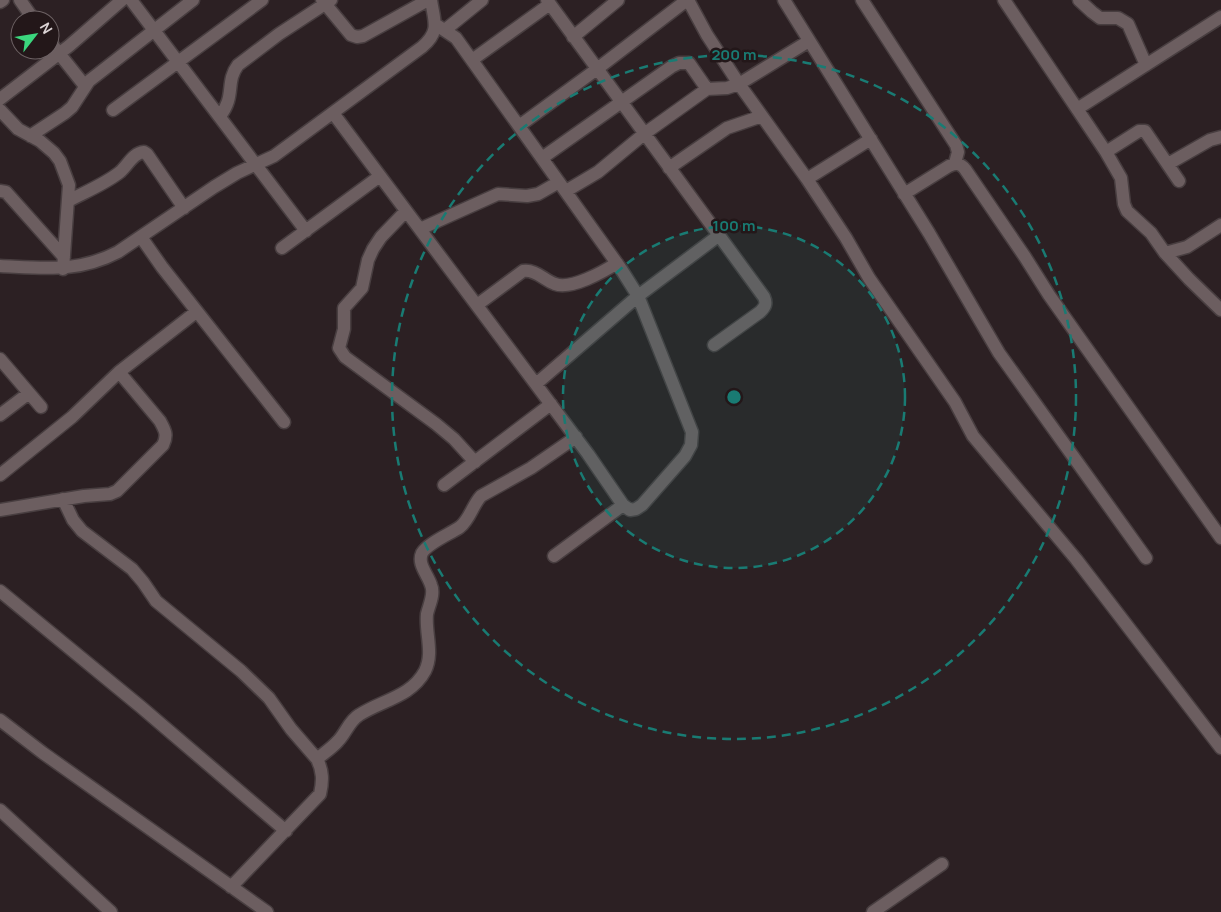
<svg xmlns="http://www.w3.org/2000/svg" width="1221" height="912" font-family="Manrope,sans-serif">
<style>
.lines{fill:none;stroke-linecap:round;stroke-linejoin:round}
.minor-casing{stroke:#483e40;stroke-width:15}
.minor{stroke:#6c5e60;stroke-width:12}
.ring{fill:none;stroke:#197b73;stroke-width:2.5;stroke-dasharray:9 6}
.centre{fill:#197b73;stroke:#231719;stroke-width:2.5}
.ring-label{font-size:15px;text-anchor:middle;font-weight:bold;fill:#197b73;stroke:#231719;stroke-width:5;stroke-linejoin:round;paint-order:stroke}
</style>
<rect width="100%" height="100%" fill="#2c2023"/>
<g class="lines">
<defs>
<path id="minor" d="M 20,0 L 34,20
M 131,0 L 306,231
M 322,0 L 351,35 L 357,37 L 363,36 L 428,0
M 547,0 L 764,297 C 767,304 765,307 760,312 L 714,345
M 688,0 L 707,35 L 739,84 L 807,179 L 846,238 L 869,278 L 955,402 L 973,436 L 1076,559 L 1221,748
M 784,0 L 929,233 L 999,353 L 1146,558
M 862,0 L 956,145 L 958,152 L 955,163
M 1004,0 L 1106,152 L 1121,178 L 1124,204 L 1127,211 L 1151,233 L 1165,253 L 1189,279 L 1221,310
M 1079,0 L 1092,12 L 1100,18 L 1118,18 L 1128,24 L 1146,65
M 0,2 L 3,0
M 445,30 L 482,0
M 573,37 L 618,0
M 50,42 L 85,86
M 472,60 L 550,4
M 0,99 L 69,46 L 122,0
M 1077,109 L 1221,17
M 0,110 L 18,129 L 40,141 L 54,153 L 60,161 L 69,185 L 63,269
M 113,110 L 262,0
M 333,113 L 588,454 L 623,505 L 630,510 L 636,509 L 642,505 L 685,456 L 691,445 L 692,432 L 638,296 L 621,269 L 456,38 L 435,24
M 220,116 C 236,96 225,82 238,65 L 279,34 L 331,0
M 519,126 L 597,69 L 687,0
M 30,136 L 65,113 L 72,107 L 89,81 L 193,0
M 1106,152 L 1139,131 L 1145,131 L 1179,181
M 542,158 L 671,67 L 679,63 L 689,63 L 707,89
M 1168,164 L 1210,140 L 1221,137
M 669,168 L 727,128 L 762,116
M 807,179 L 871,139
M 0,191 L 6,192 L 64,257
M 566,191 L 598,172 L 644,134 L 707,89 L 727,88 L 739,84 L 809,41
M 904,194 L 949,166 C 956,163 960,163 965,169 L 1025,257 L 1049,295 L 1221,538
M 68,201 C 85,192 105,184 120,172 C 128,165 133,153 144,152 L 147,154 L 184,208
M 406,211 L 381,237 L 373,249 L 368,260 L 362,288 L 344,308 L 344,329 L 339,348 L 345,357 L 436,424 L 454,439 L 475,462
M 420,229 L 498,194 L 527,196 L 538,194 L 559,182
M 141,237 L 162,267 L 284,422
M 282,248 L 380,176
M 1165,253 L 1187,247 L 1221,225
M 0,266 C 43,268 78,273 118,252 L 214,187 L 237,173 L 274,156 L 422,47 C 441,31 434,21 431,0
M 477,305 L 523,271 C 535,269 544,280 555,284 C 571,290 603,272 617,263
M 0,359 L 41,407
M 536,384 L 638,296 L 718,236
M 0,415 L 29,393
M 0,475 L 72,417 L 119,372 L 196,312
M 444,485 L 551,404
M 63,499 L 73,520 L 82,531 L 132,569 L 143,582 L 156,601 L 241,671 L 269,698 L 291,729 L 317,759 C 323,771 323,781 320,794 L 231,887
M 0,510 L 84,496 L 110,494 L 117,491 L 163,445 C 168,435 165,430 160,421 L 119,372
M 554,556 L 623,505
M 0,591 L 141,707 L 286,831
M 0,720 L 43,753 L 267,912
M 317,759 C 324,753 332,748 338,741 C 346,733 349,721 359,715 C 382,700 411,697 425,671 C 434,653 425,633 427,614 C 429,605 435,594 431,585 C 428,575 417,564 422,553 C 428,543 450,534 460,527 C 470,519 472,506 481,496 L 531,468 L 576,437
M 0,810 L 111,912
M 873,912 L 942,864"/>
</defs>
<use href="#minor" class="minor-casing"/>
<use href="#minor" class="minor"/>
</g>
<circle cx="734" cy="397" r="171" fill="#197b73" fill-opacity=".12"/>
<g class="ring">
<circle cx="734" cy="397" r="171"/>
<circle cx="734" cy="397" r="342"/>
</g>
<circle cx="734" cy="397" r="8" class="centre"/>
<g class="ring-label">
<text x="734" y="60">200 m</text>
<text x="734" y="231">100 m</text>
</g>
<g transform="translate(35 35) rotate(59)"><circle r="24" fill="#231719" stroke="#6d6264"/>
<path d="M0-4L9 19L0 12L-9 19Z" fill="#3bd77e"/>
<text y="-8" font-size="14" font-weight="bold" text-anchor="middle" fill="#dbd3d4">N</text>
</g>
</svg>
